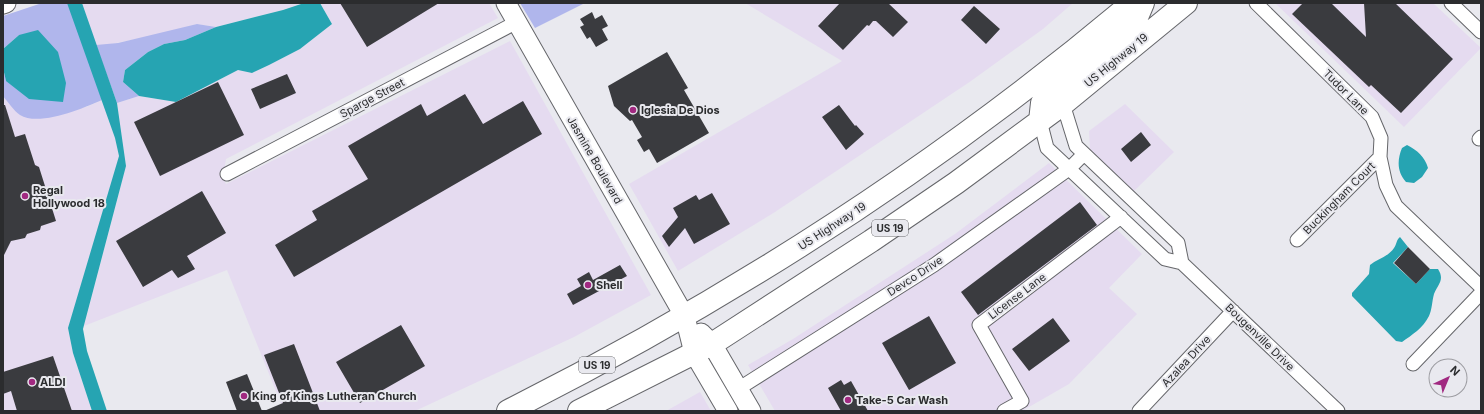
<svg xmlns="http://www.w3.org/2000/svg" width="1484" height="414" font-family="Inter,sans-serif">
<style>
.commercial{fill:#e5dbf0}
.green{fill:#b0b6ec}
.water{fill:#26a4b2}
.building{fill:#3a3b3f}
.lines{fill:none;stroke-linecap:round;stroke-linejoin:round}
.street-casing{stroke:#65666a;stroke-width:15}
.secondary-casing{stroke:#65666a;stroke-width:21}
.highway-casing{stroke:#65666a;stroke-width:24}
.street{stroke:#fff;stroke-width:13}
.secondary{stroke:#fff;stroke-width:19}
.highway{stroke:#fff;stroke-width:22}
.poi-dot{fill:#a12981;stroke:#e9e9ef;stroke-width:1.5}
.labels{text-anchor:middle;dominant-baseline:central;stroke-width:4;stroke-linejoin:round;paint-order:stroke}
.shield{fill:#e9e9ef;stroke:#646568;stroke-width:1}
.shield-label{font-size:10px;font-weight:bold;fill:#2b2c2e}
.street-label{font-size:11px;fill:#2b2c2e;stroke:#e9e9ef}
.poi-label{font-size:11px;font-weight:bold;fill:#2b2c2e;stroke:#e9e9ef;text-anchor:start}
</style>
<rect width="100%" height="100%" fill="#e9e9ef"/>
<path class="commercial" d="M 82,3 L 304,3 L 283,10 L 216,27 L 197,24 L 165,33 L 102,46 L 96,45 Z
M 320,3 L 489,3 L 498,18 L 226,159 L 223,178 L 226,184 L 510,41 L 651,295 L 574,337 L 415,411 L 284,411 L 227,270 L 84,326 L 126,166 L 117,103 L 139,96 L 176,102 L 238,70 L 252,73 L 300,49 L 332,24 Z
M 745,3 L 1073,3 L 1043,29 L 971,81 L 775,212 L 678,271 L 629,184 L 842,61 Z
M 1275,3 L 1433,3 L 1481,48 L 1404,127 Z
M 3,96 L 21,115 L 86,107 L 102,100 L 115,138 L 119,156 L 73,353 L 92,411 L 3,411 Z
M 1125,104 L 1174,152 L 1134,191 L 1090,149 L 1089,131 Z
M 1049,163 L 1142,254 L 1109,288 L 1137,314 L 1069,384 L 1022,411 L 775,411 L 748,365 L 793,339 L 955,234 Z
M 700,392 L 711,411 L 666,411 Z"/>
<path class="green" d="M 42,3 L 67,3 L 69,4 L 102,100 C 84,108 39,127 20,115 C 14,111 8,102 3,96 L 3,68 L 6,81 L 19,35 L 3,49 L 3,16 Z
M 520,3 L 585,3 L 535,28 Z
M 197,24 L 216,27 L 185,40 L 164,44 L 148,52 L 125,70 L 123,82 L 139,96 L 117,103 L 96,45 L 118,43 Z"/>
<path class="water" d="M 67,3 L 82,3 L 117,103 L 126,166 L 83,329 L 87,351 L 107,411 L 92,411 L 73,353 L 68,328 L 119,156 L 115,138 Z
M 304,3 L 320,3 L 332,24 L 300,49 L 269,65 L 252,73 L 238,70 L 176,102 L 139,96 L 123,82 L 125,70 L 148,52 L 164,44 L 185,40 L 216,27 L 283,10 Z
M 38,30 L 58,52 L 66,83 L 63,102 L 29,99 L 6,81 L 3,68 L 3,49 L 19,35 Z
M 1407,145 C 1417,150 1425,157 1428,168 L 1422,177 L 1414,183 L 1406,182 C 1397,172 1397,160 1402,148 Z
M 1400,237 L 1408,247 L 1393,263 L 1416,284 L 1430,269 L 1438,269 C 1445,280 1438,284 1434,294 C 1432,301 1432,310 1429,316 C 1423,328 1412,335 1402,342 L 1396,341 L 1352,296 L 1352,293 L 1369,274 L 1370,265 C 1377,259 1388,257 1394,248 C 1397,244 1396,240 1400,237 Z"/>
<path class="building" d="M 340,3 L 439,3 L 367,47 Z
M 840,3 L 888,3 L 908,22 L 893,37 L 876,21 L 873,21 L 869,26 L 867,25 L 843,50 L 818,26 Z
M 1303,3 L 1331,3 L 1366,37 L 1364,3 L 1395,3 L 1453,59 L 1401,113 L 1371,85 L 1369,87 L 1292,14 Z
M 974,6 L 1000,29 L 986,44 L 961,20 Z
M 592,12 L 595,19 L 602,15 L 608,26 L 602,29 L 608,40 L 596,47 L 590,37 L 587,39 L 580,27 L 584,25 L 580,19 Z
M 667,52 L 688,88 L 684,90 L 709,133 L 657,163 L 649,149 L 644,152 L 637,140 L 642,137 L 632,120 L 630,121 L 614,106 L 608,86 Z
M 287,74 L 296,93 L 260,109 L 251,89 Z
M 218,82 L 244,135 L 160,176 L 134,122 Z
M 465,94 L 483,124 L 523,101 L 542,134 L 294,277 L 275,245 L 317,220 L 312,211 L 368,179 L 348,146 L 421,104 L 427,116 Z
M 3,105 L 5,105 L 15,137 L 25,134 L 35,165 L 39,167 L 56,221 L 41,226 L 40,230 L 27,234 L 25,238 L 11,241 L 3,257 Z
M 839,105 L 855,126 L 856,125 L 864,134 L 846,150 L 822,117 Z
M 1141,132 L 1151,145 L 1131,162 L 1121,149 Z
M 202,191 L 226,233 L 187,256 L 195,269 L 178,278 L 172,270 L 143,287 L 116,241 Z
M 712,193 L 730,224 L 694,244 L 685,228 L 669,247 L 662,236 L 678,217 L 673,208 L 696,195 L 699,200 Z
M 1080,202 L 1097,225 L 978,315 L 961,292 Z
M 1408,247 L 1430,269 L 1416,284 L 1394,263 Z
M 620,265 L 627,276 L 573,305 L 567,294 L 581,286 L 577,279 L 589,272 L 593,280 Z
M 929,316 L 956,363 L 909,390 L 882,343 Z
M 1053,318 L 1070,341 L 1029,371 L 1012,349 Z
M 401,325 L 425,366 L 360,403 L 336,362 Z
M 294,344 L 320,411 L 264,411 L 283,403 L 264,355 Z
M 53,356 L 72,411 L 17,411 L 11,391 L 3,394 L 3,372 Z
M 247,374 L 262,411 L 237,411 L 226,382 Z
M 841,380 L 844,385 L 851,381 L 868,411 L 841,411 L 828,388 Z"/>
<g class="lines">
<defs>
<path id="street" d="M 1256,3 L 1372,117 L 1381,138 L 1380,157 L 1386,185 L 1396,206 L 1481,287
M 1451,3 L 1481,32
M 1040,121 L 1047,148 L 1165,259 L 1182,263 L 1178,243 L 1076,146 L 1063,104
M 1479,139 L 1481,137
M 227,174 L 517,22
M 1297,240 L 1380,157
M 1182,263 L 1338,411
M 1413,364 L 1481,293
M 738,389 L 934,265 L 1069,169 L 1084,154
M 1004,411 L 1022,401 L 979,325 L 1121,217
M 1139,411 L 1233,311"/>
<path id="secondary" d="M 506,3 L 685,317 L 694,353 L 728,411
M 3,4 L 6,3
M 701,333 L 712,344 L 751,411"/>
<path id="highway" d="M 1040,121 L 1042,103 L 1047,96 L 1135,22 L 1143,3
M 508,411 C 731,299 941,164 1132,3
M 579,411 L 712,344 L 871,241 L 956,183 L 1063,104 L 1186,3"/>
</defs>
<use href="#street" class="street-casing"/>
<use href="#secondary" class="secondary-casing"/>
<use href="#highway" class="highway-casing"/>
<use href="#street" class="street"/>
<use href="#secondary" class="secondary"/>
<use href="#highway" class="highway"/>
</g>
<g class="poi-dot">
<circle cx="633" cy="110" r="4"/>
<circle cx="25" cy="196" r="4"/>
<circle cx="588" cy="285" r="4"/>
<circle cx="32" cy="382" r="4"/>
<circle cx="244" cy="396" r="4"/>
<circle cx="848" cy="400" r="4"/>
</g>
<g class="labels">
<g class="shield">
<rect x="872" y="220" width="36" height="16" rx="3"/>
<rect x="579" y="357" width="36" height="16" rx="3"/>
</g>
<g class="shield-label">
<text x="890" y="228">US 19</text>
<text x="597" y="365">US 19</text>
</g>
<g class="street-label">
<text transform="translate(1116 60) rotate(-39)">US Highway 19</text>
<text transform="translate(1346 92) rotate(45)">Tudor Lane</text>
<text transform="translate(372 98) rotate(-28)">Sparge Street</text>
<text transform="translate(595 160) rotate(60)">Jasmine Boulevard</text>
<text transform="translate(1339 198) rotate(-45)">Buckingham Court</text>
<text transform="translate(832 226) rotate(-33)">US Highway 19</text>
<text transform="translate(915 276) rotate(-33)">Devco Drive</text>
<text transform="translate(1017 296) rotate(-37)">License Lane</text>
<text transform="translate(1260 337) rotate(44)">Bougenville Drive</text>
<text transform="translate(1186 361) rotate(-47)">Azalea Drive</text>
</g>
<g class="poi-label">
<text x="641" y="110">Iglesia De Dios</text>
<text x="33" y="190">Regal<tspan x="33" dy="13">Hollywood 18</tspan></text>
<text x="596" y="285">Shell</text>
<text x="40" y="382">ALDI</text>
<text x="252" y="396">King of Kings Lutheran Church</text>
<text x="856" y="400">Take-5 Car Wash</text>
</g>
</g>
<rect width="1484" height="414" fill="none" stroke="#2b2c2e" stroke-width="8"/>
<g transform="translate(1448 378) rotate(44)"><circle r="19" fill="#e9e9ef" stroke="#9d9da2"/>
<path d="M0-3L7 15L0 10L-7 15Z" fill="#a12981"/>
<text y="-6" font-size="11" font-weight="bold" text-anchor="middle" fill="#2b2c2e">N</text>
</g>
</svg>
